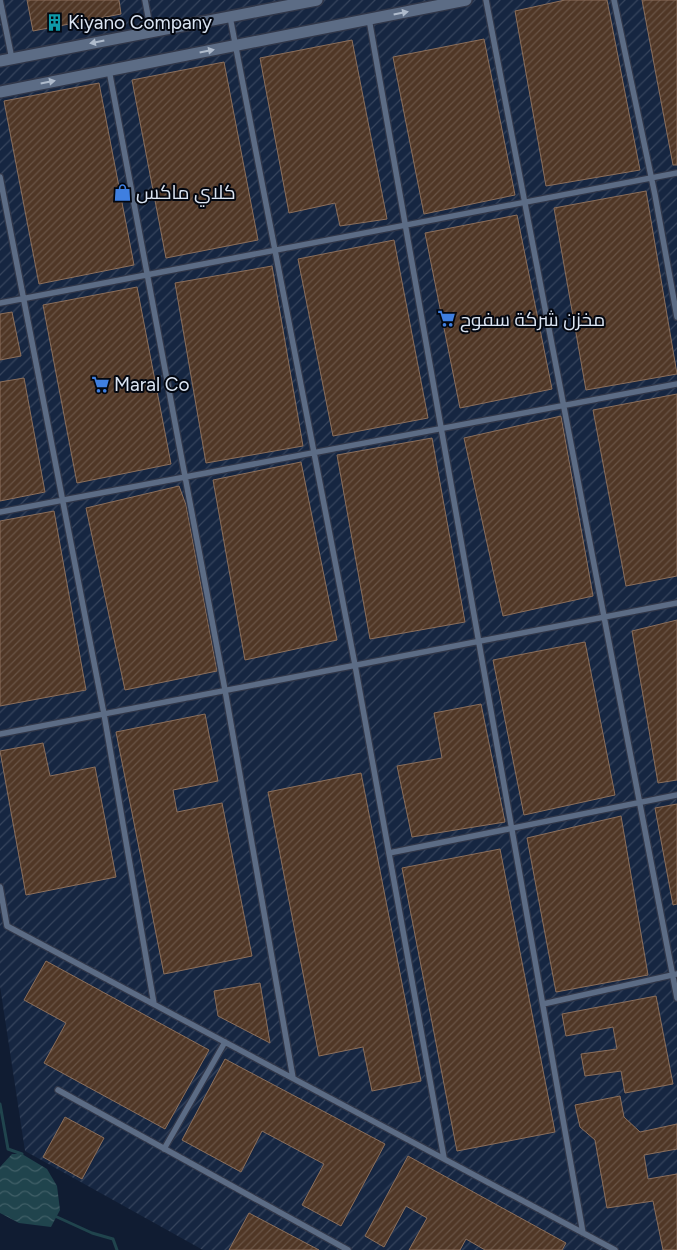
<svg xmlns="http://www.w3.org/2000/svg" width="677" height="1250" font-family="Figtree,Cairo,sans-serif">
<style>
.industrial{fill:url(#industrial-furrows)}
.water{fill:url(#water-waves)}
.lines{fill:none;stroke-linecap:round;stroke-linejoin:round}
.stream{stroke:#20444d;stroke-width:3}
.building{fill:url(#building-hatch);stroke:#8b6f5c}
.service-casing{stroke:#313749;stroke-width:8}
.minor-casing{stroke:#313749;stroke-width:14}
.service{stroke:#5c6c85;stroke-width:5.5}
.minor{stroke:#5c6c85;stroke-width:11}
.oneway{fill:#afbbcc}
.labels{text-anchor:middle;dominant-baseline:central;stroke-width:4;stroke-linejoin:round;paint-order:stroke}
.poi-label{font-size:19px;fill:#dbe5f3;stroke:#030710;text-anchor:start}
</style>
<defs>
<pattern id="industrial-furrows" width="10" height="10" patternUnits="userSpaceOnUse" patternTransform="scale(1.25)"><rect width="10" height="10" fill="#162641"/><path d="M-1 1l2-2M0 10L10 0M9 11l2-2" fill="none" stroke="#37455d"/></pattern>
<pattern id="water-waves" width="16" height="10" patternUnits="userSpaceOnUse" patternTransform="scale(1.25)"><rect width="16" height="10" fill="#20444d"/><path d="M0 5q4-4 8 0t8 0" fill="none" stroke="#405f67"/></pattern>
<pattern id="building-hatch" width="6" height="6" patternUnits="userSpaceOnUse" patternTransform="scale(1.25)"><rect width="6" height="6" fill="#503726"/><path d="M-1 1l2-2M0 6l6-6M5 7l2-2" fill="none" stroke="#695446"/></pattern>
</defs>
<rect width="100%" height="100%" fill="#101c32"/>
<path class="industrial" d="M 0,0 L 677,0 L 677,1250 L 203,1250 L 25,1151 L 0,986 Z"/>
<path class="water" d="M 12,1154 L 22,1154 L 47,1169 L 57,1186 L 60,1210 L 51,1227 L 19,1223 L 0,1213 L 0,1167 Z"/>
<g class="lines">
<path class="stream" d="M 0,1104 L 8,1149 L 22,1154
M 57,1217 L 92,1233 L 113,1239 L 117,1250"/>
</g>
<path class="building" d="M 27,0 L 119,0 L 121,14 L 33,31 Z
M 565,0 L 607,0 L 640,170 L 546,186 L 515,11 Z
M 642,0 L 677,0 L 677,165 L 673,165 Z
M 484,39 L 515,195 L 424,214 L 393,57 Z
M 352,40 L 387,219 L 340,226 L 335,203 L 289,213 L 260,58 Z
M 224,62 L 258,240 L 166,258 L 132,80 Z
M 99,83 L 134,265 L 39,284 L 4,101 Z
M 646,191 L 677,374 L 586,390 L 554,208 Z
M 517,215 L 552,389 L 460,408 L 425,233 Z
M 394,240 L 428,418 L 333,436 L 298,259 Z
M 272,266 L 303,446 L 206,463 L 175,283 Z
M 137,287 L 171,464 L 77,483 L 43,305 Z
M 12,312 L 21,356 L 0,360 L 0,314 Z
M 24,378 L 45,492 L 0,501 L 0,382 Z
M 677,394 L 677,576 L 626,586 L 593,410 Z
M 561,416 L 593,596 L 503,616 L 464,438 Z
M 432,438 L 465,622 L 370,639 L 337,455 Z
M 301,462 L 337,640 L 245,660 L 213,480 Z
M 179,486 L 186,505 L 217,671 L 125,690 L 86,508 Z
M 54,511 L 86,690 L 0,706 L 0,521 Z
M 677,620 L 677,780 L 658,783 L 632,631 Z
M 585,642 L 615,795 L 524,815 L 493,660 Z
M 481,704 L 505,822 L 412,837 L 397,766 L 442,758 L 434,713 Z
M 205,714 L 218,781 L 173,790 L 177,812 L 222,803 L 252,956 L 164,974 L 116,732 Z
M 43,743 L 50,776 L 95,767 L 116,877 L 26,895 L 0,751 Z
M 361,773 L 421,1081 L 372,1091 L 363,1047 L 319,1056 L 268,792 Z
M 677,804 L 677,904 L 673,905 L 655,808 Z
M 621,816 L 648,975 L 556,992 L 527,838 Z
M 500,849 L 555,1132 L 457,1151 L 402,868 Z
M 46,961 L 209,1050 L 165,1129 L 44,1063 L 66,1023 L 24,1000 Z
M 260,983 L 270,1043 L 218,1016 L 214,991 Z
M 656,996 L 673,1084 L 625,1093 L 621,1071 L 585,1076 L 581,1054 L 617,1049 L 613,1027 L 566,1036 L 562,1014 Z
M 225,1059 L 385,1144 L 341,1226 L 302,1205 L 324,1164 L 262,1131 L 241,1172 L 182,1140 Z
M 620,1096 L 624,1117 L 640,1132 L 677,1124 L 677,1149 L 644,1155 L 648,1179 L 677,1174 L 677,1250 L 663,1250 L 653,1201 L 607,1208 L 595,1140 L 580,1127 L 575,1105 Z
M 65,1117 L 104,1138 L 82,1179 L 43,1157 Z
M 408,1156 L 566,1243 L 562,1250 L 485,1250 L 466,1239 L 460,1250 L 409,1250 L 427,1218 L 406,1206 L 384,1247 L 365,1236 Z
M 249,1213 L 319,1250 L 229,1250 Z"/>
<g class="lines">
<defs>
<path id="service" d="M 0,0 L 12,59
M 145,0 L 151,32
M 486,0 L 677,998
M 614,0 L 655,195 L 677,317
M 230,17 L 355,665 L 444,1158
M 369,19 L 583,1233
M 109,70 L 225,690 L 293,1078
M 0,177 L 104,714 L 154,1004
M 0,303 L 677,173
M 0,512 L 677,384
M 0,734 L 677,603
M 389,853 L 677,795
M 0,887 L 7,926 L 615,1250
M 543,1004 L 677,974
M 58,1090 L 348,1250
M 164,1149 L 225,1042"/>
<path id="minor" d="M 0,61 L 317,0
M 0,92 L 466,0"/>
</defs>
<use href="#service" class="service-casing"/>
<use href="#minor" class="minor-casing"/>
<use href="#service" class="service"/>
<use href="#minor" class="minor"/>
</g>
<defs><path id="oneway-solid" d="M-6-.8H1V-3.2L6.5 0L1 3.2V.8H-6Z" transform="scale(1.25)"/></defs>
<g class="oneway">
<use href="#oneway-solid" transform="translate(401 13) rotate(-11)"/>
<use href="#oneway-solid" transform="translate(97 42) rotate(169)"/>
<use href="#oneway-solid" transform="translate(207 51) rotate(-11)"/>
<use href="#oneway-solid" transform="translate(48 82) rotate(-11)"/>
</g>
<defs>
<symbol id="building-bare" viewBox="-9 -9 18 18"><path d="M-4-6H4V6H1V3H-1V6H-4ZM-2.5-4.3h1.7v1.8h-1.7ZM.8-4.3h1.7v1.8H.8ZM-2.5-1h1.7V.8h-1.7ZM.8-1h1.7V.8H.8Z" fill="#0f9aa8" stroke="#030710" stroke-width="2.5" paint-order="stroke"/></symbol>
<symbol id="shop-bare" viewBox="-9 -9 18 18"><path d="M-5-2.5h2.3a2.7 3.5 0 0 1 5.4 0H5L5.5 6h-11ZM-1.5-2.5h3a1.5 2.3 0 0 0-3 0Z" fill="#3f7fe0" stroke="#030710" stroke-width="2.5" paint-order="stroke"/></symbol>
<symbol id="supermarket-bare" viewBox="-9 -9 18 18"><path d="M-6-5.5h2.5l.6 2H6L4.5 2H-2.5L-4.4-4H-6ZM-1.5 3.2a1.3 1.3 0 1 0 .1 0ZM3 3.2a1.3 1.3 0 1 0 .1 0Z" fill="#3f7fe0" stroke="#030710" stroke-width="2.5" paint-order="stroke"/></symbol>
</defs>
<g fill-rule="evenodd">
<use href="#building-bare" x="42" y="10" width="25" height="25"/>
<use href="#shop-bare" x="110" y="180" width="25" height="25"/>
<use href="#supermarket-bare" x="434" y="306" width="25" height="25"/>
<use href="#supermarket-bare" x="88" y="372" width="25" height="25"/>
</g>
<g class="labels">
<g class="poi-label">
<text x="68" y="22">Kiyano Company</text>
<text x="136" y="192">كلاي ماكس</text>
<text x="460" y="319">مخزن شركة سفوح</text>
<text x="114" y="384">Maral Co</text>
</g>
</g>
</svg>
